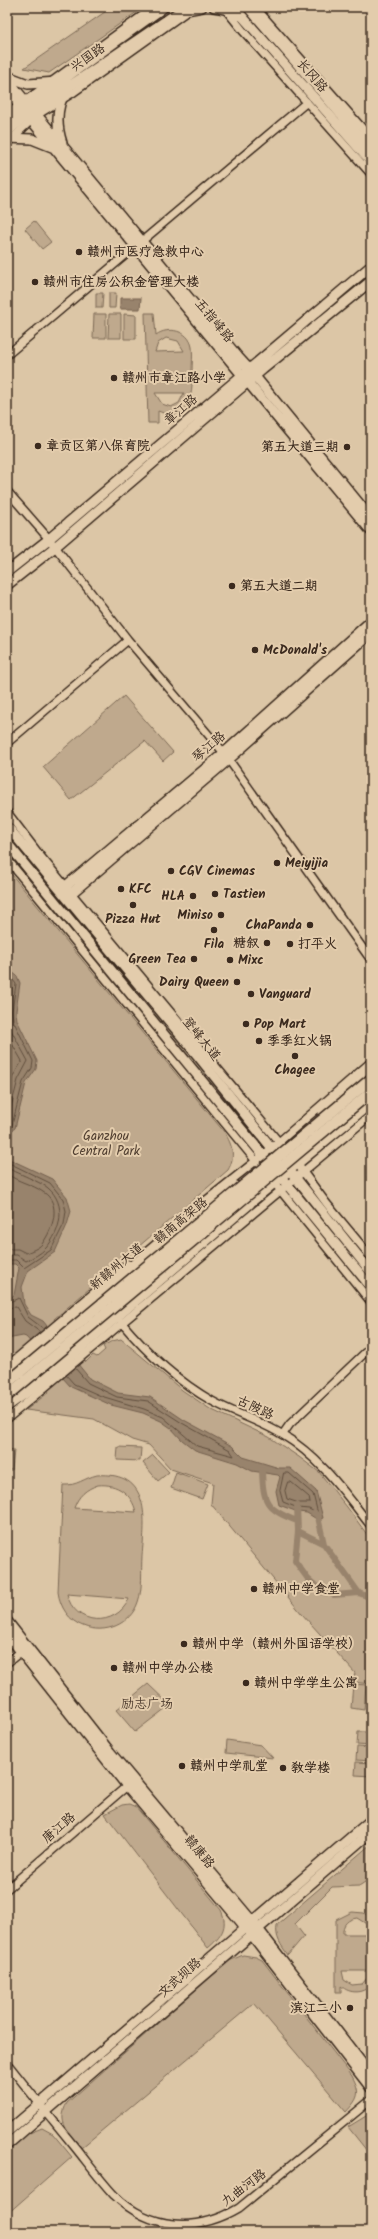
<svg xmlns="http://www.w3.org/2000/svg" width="378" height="2239" font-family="Kalam,'LXGW WenKai TC',sans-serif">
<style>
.green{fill:#bfa98d;stroke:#7d6a56;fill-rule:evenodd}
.water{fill:#98836c;stroke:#735f4d}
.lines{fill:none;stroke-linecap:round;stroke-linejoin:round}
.shore{stroke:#604e3d;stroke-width:1}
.canal{stroke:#98836c;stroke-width:6}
.minor-casing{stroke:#3b2a1e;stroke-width:10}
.major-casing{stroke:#3b2a1e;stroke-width:12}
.highway-casing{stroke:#3b2a1e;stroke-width:13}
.minor{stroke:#e3ccac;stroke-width:7}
.major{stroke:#e3ccac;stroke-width:9}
.highway{stroke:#e3ccac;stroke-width:10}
.highway-bridge-casing{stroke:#3b2a1e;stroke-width:13;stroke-linecap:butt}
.highway-bridge{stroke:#e3ccac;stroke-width:10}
.poi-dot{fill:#3b2a1e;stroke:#e3ccac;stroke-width:1.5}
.labels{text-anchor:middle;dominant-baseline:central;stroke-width:4;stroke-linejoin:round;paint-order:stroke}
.street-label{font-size:13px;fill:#3b2a1e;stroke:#e3ccac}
.poi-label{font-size:13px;font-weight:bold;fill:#3b2a1e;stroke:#e3ccac;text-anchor:start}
.park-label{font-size:13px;fill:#4f3d2f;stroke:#e3ccac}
</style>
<rect width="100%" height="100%" fill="#dcc6a6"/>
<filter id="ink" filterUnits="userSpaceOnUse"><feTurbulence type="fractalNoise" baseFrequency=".025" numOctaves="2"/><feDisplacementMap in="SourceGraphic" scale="8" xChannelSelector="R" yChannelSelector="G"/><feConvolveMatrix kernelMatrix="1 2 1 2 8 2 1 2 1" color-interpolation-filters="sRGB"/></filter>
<g filter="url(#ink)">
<path class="green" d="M 112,7 L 144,7 L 49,73 L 24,68 Z
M 34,221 L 51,242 L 42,249 L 25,229 Z
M 96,293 L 103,293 L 102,308 L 96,308 Z
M 109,293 L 116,293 L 115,308 L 109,308 Z
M 145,313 L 154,313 L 156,335 C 168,326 189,330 192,347 C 193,355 192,364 192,372 C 193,394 190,425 158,411 L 158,423 L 148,423 ZM 166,338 L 178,341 L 184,351 L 155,352 L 158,343 ZM 155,393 L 184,393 L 179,403 L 171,407 L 162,404 Z
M 94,314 L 106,314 L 106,338 L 93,338 Z
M 109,314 L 121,314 L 121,338 L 108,338 Z
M 124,314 L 136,315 L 136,339 L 124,339 Z
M 124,696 L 173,752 L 163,761 L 145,741 L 71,800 L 43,767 Z
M 7,869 L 225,1133 C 232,1145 236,1156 228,1170 L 54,1319 L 86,1362 L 93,1355 L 97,1357 L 105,1350 L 103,1346 L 112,1341 L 121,1339 L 182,1390 L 210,1409 L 269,1437 L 299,1457 L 319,1472 L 347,1507 L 371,1540 L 371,1684 L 353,1682 L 355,1673 L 302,1614 L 211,1504 L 213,1483 L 171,1469 L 149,1445 L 132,1440 L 94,1419 L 26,1410 L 49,1392 L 18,1352 L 7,1361 Z
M 118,1447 L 141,1448 L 140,1461 L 117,1460 Z
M 7,1449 L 14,1450 L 12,1470 L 7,1470 Z
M 153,1455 L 169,1472 L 158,1481 L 143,1463 Z
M 176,1472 L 208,1484 L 202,1499 L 171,1488 Z
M 97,1475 C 152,1471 145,1520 142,1556 C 141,1571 143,1588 138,1602 C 131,1624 105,1635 83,1626 C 69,1621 60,1607 58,1592 L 63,1485 C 77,1486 84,1478 97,1475 ZM 98,1485 C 117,1483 132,1494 136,1512 L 74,1508 C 78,1496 86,1489 98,1485 ZM 67,1594 L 129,1599 C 116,1628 74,1626 67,1594 Z
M 148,1684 L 170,1705 L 135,1732 L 116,1710 Z
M 353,1684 L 366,1685 L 364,1710 L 351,1708 Z
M 358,1732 L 371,1732 L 371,1746 L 357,1745 Z
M 227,1740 L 261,1745 L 273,1758 L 226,1753 Z
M 357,1747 L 371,1748 L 371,1761 L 356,1760 Z
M 356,1762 L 371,1763 L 371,1776 L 355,1775 Z
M 129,1804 L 136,1807 L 221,1910 C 229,1927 221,1937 208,1948 L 105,1814 L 122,1805 Z
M 371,1844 L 371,1878 L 359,1886 L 332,1887 L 295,1924 L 304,1936 L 288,1955 C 281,1945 275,1938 277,1925 Z
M 352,1912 L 364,1913 L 371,1918 L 371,1985 C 362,1994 350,1994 341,1986 L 341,1992 L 336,1992 L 336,1920 ZM 357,1918 L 368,1925 L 370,1934 L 343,1934 C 342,1924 348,1919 357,1918 ZM 342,1971 L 369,1971 L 368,1977 L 362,1984 L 352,1985 L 344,1980 Z
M 243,1955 L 256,1957 L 262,1960 L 352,2076 C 361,2093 359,2098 346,2112 L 254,2003 L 81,2148 C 69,2132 56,2123 67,2103 L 229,1961 Z
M 371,2113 L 371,2156 L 348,2127 Z
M 42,2128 L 53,2134 L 72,2157 L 7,2214 L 7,2152 L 27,2134 Z"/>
<path class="water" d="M 120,298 L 141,298 L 140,309 L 120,309 Z
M 7,968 L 17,976 L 20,983 L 16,1011 L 17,1020 L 37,1061 L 36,1069 L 26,1083 L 15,1128 L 7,1134 Z
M 7,1158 L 52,1179 L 67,1197 L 71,1211 L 67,1225 L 55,1252 L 28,1271 L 22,1287 L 24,1304 L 31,1315 L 43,1321 L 90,1379 L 118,1393 L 150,1397 L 184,1420 L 232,1446 L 243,1457 L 279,1468 L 290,1468 L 316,1491 L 323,1518 L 318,1520 L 307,1513 L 298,1512 L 279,1505 L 276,1491 L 280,1477 L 278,1475 L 252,1471 L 237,1463 L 195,1450 L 182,1440 L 171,1428 L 161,1421 L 143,1413 L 111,1405 L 71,1387 L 26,1337 L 23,1336 L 7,1339 L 7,1300 L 14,1295 L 19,1268 L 15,1264 L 7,1264 Z"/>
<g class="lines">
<path class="shore" d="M 7,972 L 16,984 L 12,1011 L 13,1020 L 33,1061 L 32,1068 L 23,1082 L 12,1125 L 7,1129
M 7,1014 L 11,1030 L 28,1061 L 18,1080 L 7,1122
M 7,1035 L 22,1061 L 12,1078 L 7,1099
M 7,1162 L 50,1183 L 63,1199 L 66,1211 L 64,1224 L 51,1250 L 24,1268 L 16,1260 L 7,1260
M 7,1168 C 14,1171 44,1184 48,1188 C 67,1204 61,1231 46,1248 C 41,1254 32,1258 26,1261 L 17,1255 L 7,1255
M 7,1174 C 18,1182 32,1184 43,1192 C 62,1203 53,1229 42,1244 C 39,1248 31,1251 26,1253 L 18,1249 L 7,1249
M 7,1303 L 19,1298 L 28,1317 L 44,1329
M 7,1308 L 16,1307 L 25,1321 L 40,1332
M 66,1375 L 74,1384 L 101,1396 L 144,1409 L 163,1417 L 197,1446 L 234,1456 L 230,1450 L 182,1423 L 148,1401 L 117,1397 L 88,1383 L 75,1368
M 284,1473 L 289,1473 L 313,1494 L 318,1514 L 309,1509 L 298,1508 L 283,1502 L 280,1491 Z
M 288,1482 L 291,1482 L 309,1497 L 310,1503 L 299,1503 L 287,1499 L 285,1491 Z"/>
<path class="canal" d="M 262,1470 C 263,1503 266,1509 297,1521
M 297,1505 L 298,1531 L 295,1561 L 308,1579 L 323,1592 L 334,1595 L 359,1593 L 371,1598
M 315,1513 L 318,1517 L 324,1544
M 298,1531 L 324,1544 L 359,1593"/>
<defs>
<path id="minor" d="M 255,7 L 371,138
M 227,11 L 244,32 L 371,174
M 7,114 L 154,7
M 7,143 L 37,115 L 74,92 L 189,10
M 7,355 L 307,102
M 7,491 L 49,539 L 128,640 L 224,753 L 371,960
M 7,743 L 128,640
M 7,812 L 42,858 L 288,1153
M 7,859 L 265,1172
M 295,1161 L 327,1204 L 371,1257
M 272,1180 L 371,1302
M 170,1229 L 272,1148 L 371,1062
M 121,1322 C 147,1353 177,1381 212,1401 C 235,1414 261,1421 283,1435 C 320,1457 345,1493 371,1526
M 12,1362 L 128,1264
M 7,1419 L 371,1115
M 283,1434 L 290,1424 L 371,1347
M 7,1663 L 24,1649
M 7,1889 L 127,1786
M 7,2063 C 29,2091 51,2118 74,2146 C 87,2162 100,2180 114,2195 C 150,2230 197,2233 239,2208 L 371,2100"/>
<path id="major" d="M 214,7 L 225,9 L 240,16
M 234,7 L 371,162
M 248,7 L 371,149
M 181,11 L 202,7
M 7,76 L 28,84 L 57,82
M 7,79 L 238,357 L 249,369 L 371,518
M 7,91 L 371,531
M 7,120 L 164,7
M 7,132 L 27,115 L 186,7
M 7,138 L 32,139 L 52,147
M 62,143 C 56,125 56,107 66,90
M 7,572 L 49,539 L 371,266
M 7,585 L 55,547 L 263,369 L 371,281
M 7,826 L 198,1056 L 371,1272
M 7,843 L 371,1287
M 61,890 L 224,753 L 371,621
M 67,897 L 228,760 L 371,633
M 323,1113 L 371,1070
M 244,1208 L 371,1103
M 7,1621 L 110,1752 L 252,1921 L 371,2075
M 7,1634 L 127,1786 L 251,1934 L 371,2088
M 7,2132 L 371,1820
M 7,2145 L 371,1832"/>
<path id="highway" d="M 7,1372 L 164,1239 L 235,1186
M 7,1406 L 34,1387 L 249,1204"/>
</defs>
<use href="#minor" class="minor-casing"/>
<use href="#major" class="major-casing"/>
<use href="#highway" class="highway-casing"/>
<use href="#minor" class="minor"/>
<use href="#major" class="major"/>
<use href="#highway" class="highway"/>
<defs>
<path id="highway-bridge" d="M 7,1383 L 371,1079
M 7,1396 L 371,1092"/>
</defs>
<use href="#highway-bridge" class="highway-bridge-casing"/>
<use href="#highway-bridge" class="highway-bridge"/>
</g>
</g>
<g class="poi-dot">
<circle cx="79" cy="252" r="4"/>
<circle cx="35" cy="282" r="4"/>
<circle cx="114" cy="378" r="4"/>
<circle cx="38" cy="446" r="4"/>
<circle cx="347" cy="447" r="4"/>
<circle cx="232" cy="586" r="4"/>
<circle cx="255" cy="650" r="4"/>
<circle cx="277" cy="863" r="4"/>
<circle cx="171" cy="871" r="4"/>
<circle cx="121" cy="889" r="4"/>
<circle cx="215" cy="894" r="4"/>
<circle cx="193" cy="896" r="4"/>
<circle cx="133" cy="905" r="4"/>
<circle cx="221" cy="915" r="4"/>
<circle cx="310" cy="925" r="4"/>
<circle cx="214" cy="930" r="4"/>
<circle cx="267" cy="943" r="4"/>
<circle cx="290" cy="944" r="4"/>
<circle cx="194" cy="959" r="4"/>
<circle cx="230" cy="960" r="4"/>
<circle cx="237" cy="982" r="4"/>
<circle cx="251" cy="994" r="4"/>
<circle cx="246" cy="1024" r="4"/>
<circle cx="259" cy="1041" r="4"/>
<circle cx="295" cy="1056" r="4"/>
<circle cx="254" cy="1589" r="4"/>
<circle cx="184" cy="1644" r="4"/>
<circle cx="114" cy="1668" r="4"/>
<circle cx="246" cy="1683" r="4"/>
<circle cx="182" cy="1766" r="4"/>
<circle cx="283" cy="1768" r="4"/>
<circle cx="350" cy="2008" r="4"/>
</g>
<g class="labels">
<g class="street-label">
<text transform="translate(88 58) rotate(-35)">兴国路</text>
<text transform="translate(312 76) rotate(49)">长冈路</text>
<text transform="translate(214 321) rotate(50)">五指峰路</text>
<text transform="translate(181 410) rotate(-41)">章江路</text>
<text transform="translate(209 747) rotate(-41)">琴江路</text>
<text transform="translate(201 1039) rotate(51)">登峰大道</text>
<text transform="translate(181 1221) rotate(-40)">赣南高架路</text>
<text transform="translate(117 1267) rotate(-40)">新赣州大道</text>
<text transform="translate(255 1408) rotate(25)">古陂路</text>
<text transform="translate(59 1828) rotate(-41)">唐江路</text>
<text transform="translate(199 1852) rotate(50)">赣康路</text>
<text transform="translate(180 1978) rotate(-41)">文武坝路</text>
<text transform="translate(244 2188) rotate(-37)">九曲河路</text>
</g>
<g class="poi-label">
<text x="87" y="252">赣州市医疗急救中心</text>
<text x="43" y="282">赣州市住房公积金管理大楼</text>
<text x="122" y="378">赣州市章江路小学</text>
<text x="46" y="446">章贡区第八保育院</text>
<text x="339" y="447" text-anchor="end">第五大道三期</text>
<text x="240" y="586">第五大道二期</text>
<text x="263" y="650">McDonald's</text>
<text x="285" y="863">Meiyijia</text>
<text x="179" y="871">CGV Cinemas</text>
<text x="129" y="889">KFC</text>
<text x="223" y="894">Tastien</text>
<text x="185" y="896" text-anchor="end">HLA</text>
<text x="213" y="915" text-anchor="end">Miniso</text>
<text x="133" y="919" text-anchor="middle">Pizza Hut</text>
<text x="302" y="925" text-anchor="end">ChaPanda</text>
<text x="259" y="943" text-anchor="end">糖叙</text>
<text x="214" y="944" text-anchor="middle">Fila</text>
<text x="298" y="944">打平火</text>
<text x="186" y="959" text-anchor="end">Green Tea</text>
<text x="238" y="960">Mixc</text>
<text x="229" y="982" text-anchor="end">Dairy Queen</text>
<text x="259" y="994">Vanguard</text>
<text x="254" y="1024">Pop Mart</text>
<text x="267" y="1041">季季红火锅</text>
<text x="295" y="1070" text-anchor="middle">Chagee</text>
<text x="262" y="1589">赣州中学食堂</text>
<text x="192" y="1644">赣州中学（赣州外国语学校）</text>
<text x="122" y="1668">赣州中学办公楼</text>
<text x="254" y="1683">赣州中学学生公寓</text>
<text x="190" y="1766">赣州中学礼堂</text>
<text x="291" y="1768">教学楼</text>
<text x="342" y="2008" text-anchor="end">滨江二小</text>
</g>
<g class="park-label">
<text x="106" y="1136">Ganzhou<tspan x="106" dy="15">Central Park</tspan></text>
<text x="147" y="1704">励志广场</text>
</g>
</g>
<rect width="378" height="2239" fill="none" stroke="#e3ccac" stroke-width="24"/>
<rect x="12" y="12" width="354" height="2215" fill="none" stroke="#3b2a1e" stroke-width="1.5" filter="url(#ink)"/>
</svg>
